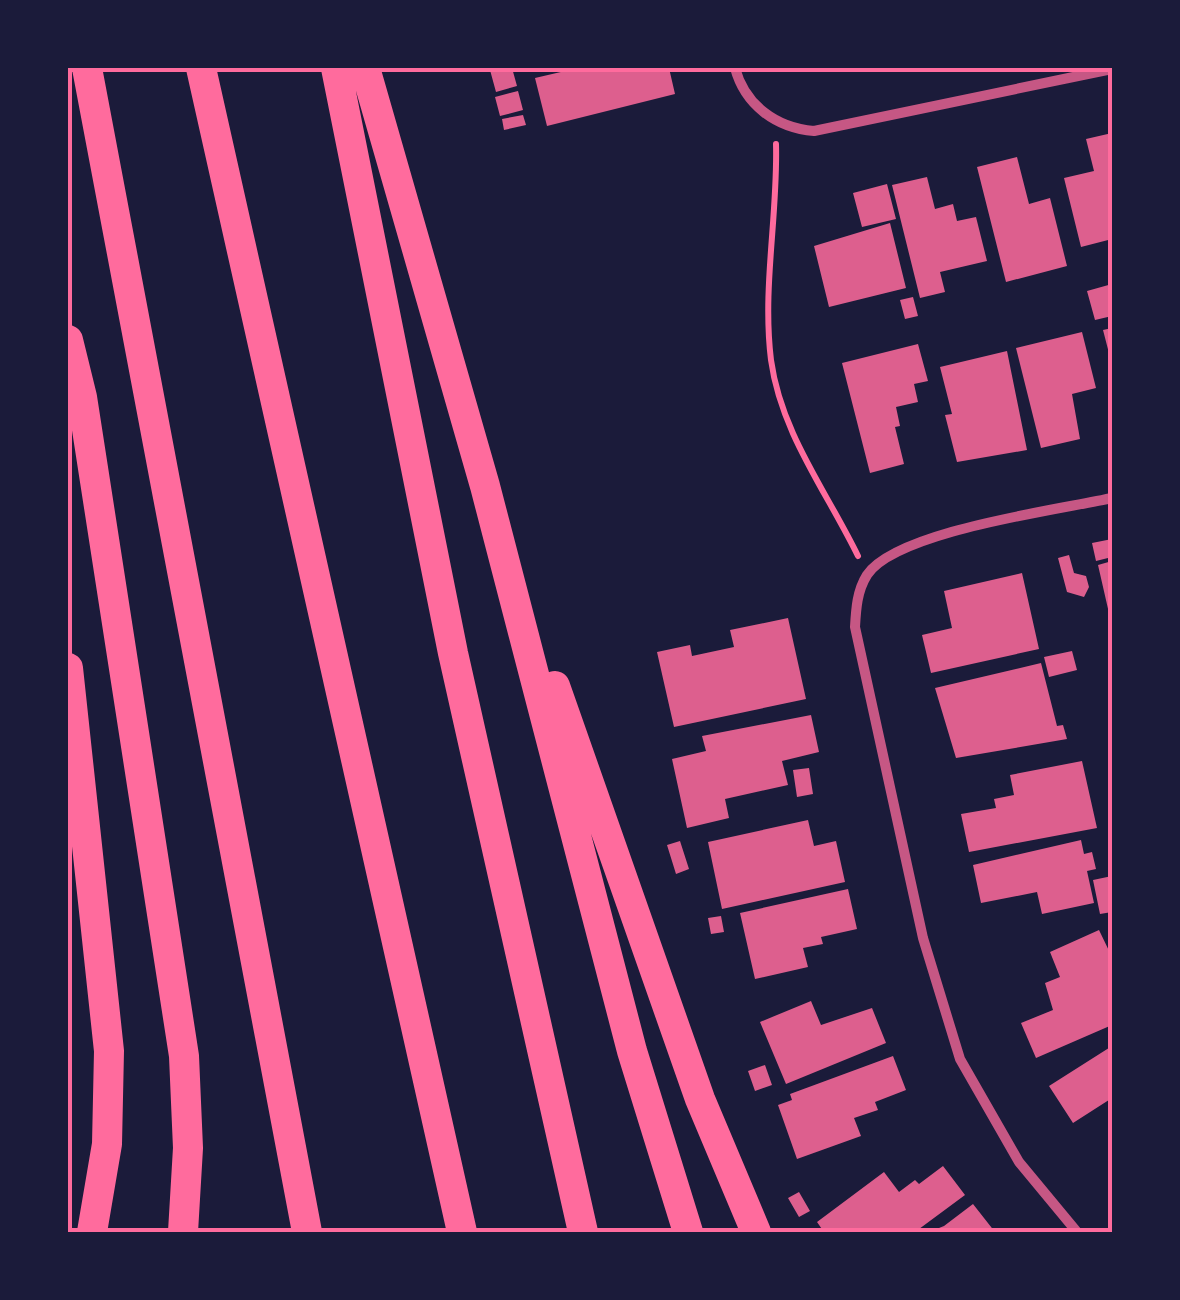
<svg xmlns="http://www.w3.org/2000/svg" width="1180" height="1300" font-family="'Fira Sans',sans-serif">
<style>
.building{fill:#dd5f8e}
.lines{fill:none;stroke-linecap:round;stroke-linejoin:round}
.path{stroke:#ff6b9d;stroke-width:6}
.minor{stroke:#c65784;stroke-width:10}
.motorway{stroke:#ff6b9d;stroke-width:30}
.neatline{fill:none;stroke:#ff6b9d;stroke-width:4}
</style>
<rect width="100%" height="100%" fill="#1b1b3a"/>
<path class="building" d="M 512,68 L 517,86 L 496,92 L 490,70 Z
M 578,68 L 669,68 L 675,94 L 547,126 L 535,78 Z
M 518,91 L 523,110 L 500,116 L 495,97 Z
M 523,115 L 526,125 L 504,130 L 502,119 Z
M 1112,133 L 1112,239 L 1081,247 L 1064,178 L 1094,171 L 1086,139 Z
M 1017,157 L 1029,204 L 1050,198 L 1067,266 L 1006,282 L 977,167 Z
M 927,177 L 935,209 L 953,204 L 957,221 L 976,217 L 987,261 L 940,272 L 945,292 L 920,298 L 892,185 Z
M 887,184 L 896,219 L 862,227 L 853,193 Z
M 890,223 L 906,288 L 829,307 L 814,246 Z
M 1112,284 L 1112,316 L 1095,320 L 1087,291 Z
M 913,297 L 918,316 L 905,319 L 900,300 Z
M 1112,328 L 1112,361 L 1111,361 L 1103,330 Z
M 1082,332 L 1096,388 L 1072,394 L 1080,439 L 1041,448 L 1016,348 Z
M 918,344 L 928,381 L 914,384 L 918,402 L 896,407 L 900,426 L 895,427 L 904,464 L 870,473 L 842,363 Z
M 1007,351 L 1027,450 L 957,462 L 945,415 L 952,414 L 940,367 Z
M 1112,539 L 1112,557 L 1096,561 L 1092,543 Z
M 1069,555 L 1074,573 L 1086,576 L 1089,587 L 1084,597 L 1067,592 L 1058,558 Z
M 1112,561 L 1112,621 L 1111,622 L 1098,565 Z
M 1022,573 L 1039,649 L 931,673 L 922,635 L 952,628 L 944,591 Z
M 788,618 L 806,699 L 674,727 L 657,652 L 690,645 L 692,656 L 734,647 L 730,630 Z
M 1072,651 L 1077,670 L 1049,677 L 1044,657 Z
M 1041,663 L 1057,726 L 1063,725 L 1067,739 L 956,758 L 935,688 Z
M 811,715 L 819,752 L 782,761 L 788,785 L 725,799 L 729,818 L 687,828 L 672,759 L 706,751 L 702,736 Z
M 1082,761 L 1097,828 L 969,852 L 961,814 L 996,808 L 994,799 L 1014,795 L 1010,775 Z
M 809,768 L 813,794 L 797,797 L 793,770 Z
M 808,820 L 814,846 L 836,841 L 845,882 L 722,909 L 708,842 Z
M 1081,840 L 1084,854 L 1092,852 L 1096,869 L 1087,871 L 1094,903 L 1042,914 L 1037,892 L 981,903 L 973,865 Z
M 680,841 L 689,869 L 676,874 L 667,845 Z
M 1112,876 L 1112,912 L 1100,914 L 1093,880 Z
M 848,889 L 857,929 L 821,937 L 823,944 L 803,948 L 808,967 L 755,979 L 740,913 Z
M 721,916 L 724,932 L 711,934 L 708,918 Z
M 1099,930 L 1112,957 L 1112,1025 L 1036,1058 L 1021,1023 L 1053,1010 L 1045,983 L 1060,977 L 1050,952 Z
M 811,1001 L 821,1025 L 872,1008 L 886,1043 L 786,1084 L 760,1022 Z
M 1112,1046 L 1112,1098 L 1073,1123 L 1049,1086 Z
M 893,1056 L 906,1090 L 875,1102 L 878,1110 L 854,1118 L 861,1136 L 797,1159 L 778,1105 L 792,1100 L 790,1094 Z
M 765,1065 L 772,1085 L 755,1091 L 748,1071 Z
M 943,1166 L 965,1195 L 915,1232 L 824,1232 L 817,1222 L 884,1172 L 899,1192 L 915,1180 L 919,1184 Z
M 799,1192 L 810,1211 L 799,1217 L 788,1198 Z
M 973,1204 L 995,1232 L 929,1232 L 944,1226 Z"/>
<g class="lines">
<path class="path" d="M 776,144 C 778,215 762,288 771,360 C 781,433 827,492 858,556"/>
<path class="minor" d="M 735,68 C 745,105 776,128 814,131 L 1112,69
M 1077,1232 L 1019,1162 L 960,1059 L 923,938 L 855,627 C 856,609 857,591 867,575 C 896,531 1058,510 1112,498"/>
<path class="motorway" d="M 87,68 L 307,1232
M 201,68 L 462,1232
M 336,68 L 453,653 L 583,1232
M 365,68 L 485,486 L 632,1051 L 688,1232
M 68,340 L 82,397 L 184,1056 L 188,1148 L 183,1232
M 68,668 L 109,1051 L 107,1144 L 92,1232
M 555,686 L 700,1099 L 756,1232"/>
</g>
<rect width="1180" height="1300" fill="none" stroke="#1b1b3a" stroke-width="140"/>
<rect x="70" y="70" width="1040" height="1160" class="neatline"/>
</svg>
